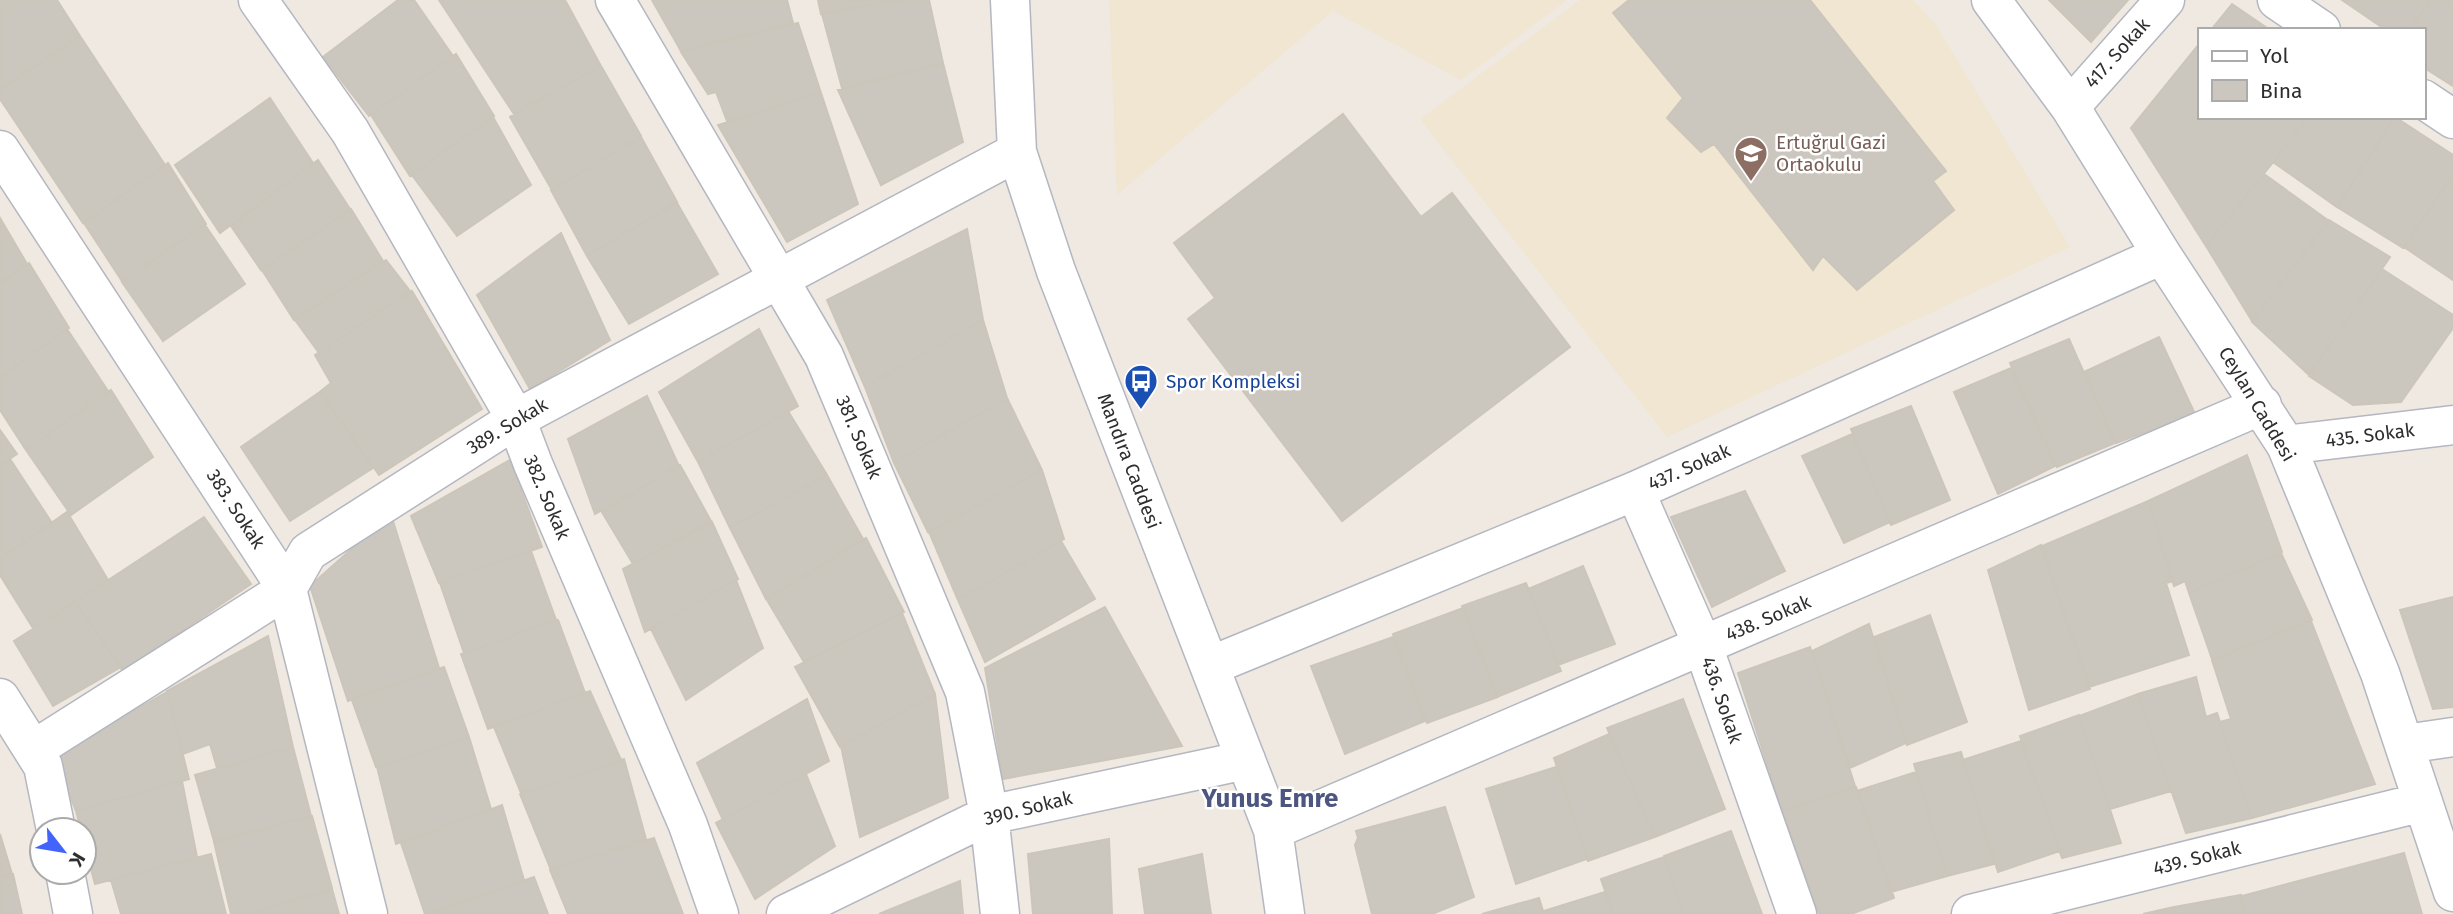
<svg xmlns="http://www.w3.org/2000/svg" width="2453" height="914" font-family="'Fira Sans',sans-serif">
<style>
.education{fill:#f0e6d1}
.building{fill:#cbc7bf;stroke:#cbc5ba;stroke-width:2}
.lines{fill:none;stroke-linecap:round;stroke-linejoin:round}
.minor-casing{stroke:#b4b7c1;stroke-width:41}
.minor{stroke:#fff;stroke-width:38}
.labels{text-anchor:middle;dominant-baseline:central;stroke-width:5;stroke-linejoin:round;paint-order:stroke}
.street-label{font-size:19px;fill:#2e2e2e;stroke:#fff}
.education-label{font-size:19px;fill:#785e54;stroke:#fff;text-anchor:start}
.transit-label{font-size:19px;fill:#164399;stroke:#fff;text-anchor:start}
.district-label{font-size:26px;font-weight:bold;fill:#4d5680;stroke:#fff}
</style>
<rect width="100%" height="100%" fill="#efe9e1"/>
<path class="education" d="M 1109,0 L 1567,0 L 1461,80 L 1333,11 L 1117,195 Z
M 1580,0 L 1913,0 L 1936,25 L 2070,247 L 1667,437 L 1420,119 Z"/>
<path class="building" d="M 0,0 L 57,0 L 80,36 L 0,89 Z
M 398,0 L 414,0 L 453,56 L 369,116 L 323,57 Z
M 439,0 L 565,0 L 601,66 L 514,114 Z
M 652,0 L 787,0 L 793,23 L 681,51 Z
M 818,0 L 898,0 L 821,14 Z
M 902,0 L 929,0 L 943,63 L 842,88 L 822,14 Z
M 1629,0 L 1810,0 L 1946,171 L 1933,181 L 1954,210 L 1857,290 L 1823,256 L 1813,270 L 1714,144 L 1701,152 L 1667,118 L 1683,98 L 1613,13 Z
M 2049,0 L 2128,0 L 2091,42 Z
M 2342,0 L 2430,0 L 2410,30 L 2386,30 Z
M 2431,0 L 2453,0 L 2453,86 L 2423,67 L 2423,30 L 2410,30 Z
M 2232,4 L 2270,30 L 2211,30 Z
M 798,23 L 821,93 L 727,121 L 716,92 L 708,94 L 681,52 Z
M 80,36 L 165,165 L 83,223 L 0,99 L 0,91 Z
M 2199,44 L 2199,117 L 2309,117 L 2206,246 L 2131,128 Z
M 456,54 L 494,116 L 410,176 L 371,115 Z
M 943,63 L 963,142 L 881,185 L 838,90 Z
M 601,66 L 641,136 L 552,190 L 510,117 Z
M 821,93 L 858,204 L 787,242 L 718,125 Z
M 270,98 L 313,163 L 220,233 L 175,165 Z
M 1343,114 L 1421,217 L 1452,193 L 1570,347 L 1342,521 L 1188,319 L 1215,298 L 1174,243 Z
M 493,117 L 531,185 L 457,236 L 412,175 Z
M 2309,117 L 2395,117 L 2337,207 L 2273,162 Z
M 2395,117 L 2453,155 L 2453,174 L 2403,248 L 2337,207 Z
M 641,137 L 677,202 L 587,256 L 551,190 Z
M 318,160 L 350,209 L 261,270 L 231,226 Z
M 168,163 L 206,224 L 122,281 L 84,223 Z
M 2264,174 L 2329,221 L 2252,321 L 2206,246 Z
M 2453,174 L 2453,280 L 2404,247 Z
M 677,203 L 718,274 L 629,324 L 587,256 Z
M 351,209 L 383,261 L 294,320 L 262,270 Z
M 0,218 L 27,264 L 0,283 Z
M 2329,220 L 2390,257 L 2309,375 L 2252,322 Z
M 205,225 L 245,284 L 163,341 L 122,282 Z
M 967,229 L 983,320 L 865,387 L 827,300 Z
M 561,233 L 610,340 L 530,389 L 477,295 Z
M 386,260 L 410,291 L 319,353 L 295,320 Z
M 29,263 L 69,328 L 0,377 L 0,284 Z
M 2382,269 L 2453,315 L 2453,328 L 2401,402 L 2353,405 L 2309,376 Z
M 412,291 L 482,409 L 379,475 L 321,391 L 331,383 L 315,355 Z
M 983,320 L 1007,398 L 894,463 L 865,387 Z
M 67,329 L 108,391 L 26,450 L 0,410 L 0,378 Z
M 759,329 L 798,406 L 698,462 L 659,392 Z
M 2159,337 L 2195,414 L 2116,443 L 2084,372 Z
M 2069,339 L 2115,443 L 2057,467 L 2010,363 Z
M 2011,368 L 2055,466 L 1998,494 L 1954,392 Z
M 111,390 L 153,457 L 71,515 L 26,450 Z
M 320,392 L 373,468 L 290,521 L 241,447 Z
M 647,396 L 679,466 L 595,514 L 568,439 Z
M 1007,398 L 1042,470 L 928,532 L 894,463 Z
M 1911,406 L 1950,500 L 1891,525 L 1851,429 Z
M 788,411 L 827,475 L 730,528 L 698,462 Z
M 0,430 L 17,454 L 0,465 Z
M 1852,434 L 1890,522 L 1844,543 L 1802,456 Z
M 2247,455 L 2282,552 L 2189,593 L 2185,581 L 2174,586 L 2148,501 Z
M 10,459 L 52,523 L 0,559 L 0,466 Z
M 510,460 L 542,547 L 439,583 L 411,516 Z
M 680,465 L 711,521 L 633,564 L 602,512 Z
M 1042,470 L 1064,539 L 958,600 L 929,532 Z
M 827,475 L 863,539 L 766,599 L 730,528 Z
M 1745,491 L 1785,571 L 1712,607 L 1671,517 Z
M 2148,501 L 2173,581 L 2166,583 L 2189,655 L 2089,687 L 2042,546 Z
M 67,512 L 108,580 L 33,628 L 0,575 L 0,559 Z
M 204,517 L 251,584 L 123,671 L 75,602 Z
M 392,518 L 439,668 L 348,701 L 310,586 L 376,527 Z
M 712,522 L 738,579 L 645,632 L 623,569 Z
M 866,538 L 904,612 L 804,662 L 767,600 Z
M 1061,541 L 1095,599 L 985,662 L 958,600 Z
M 2041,545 L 2090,689 L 2029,710 L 1988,570 Z
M 531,551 L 556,620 L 464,653 L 440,583 Z
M 2281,553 L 2312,620 L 2212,659 L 2189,593 Z
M 1583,566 L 1615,644 L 1558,665 L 1528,589 Z
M 736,580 L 763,648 L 686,700 L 651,629 Z
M 1526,583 L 1561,671 L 1497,697 L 1462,606 Z
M 2453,597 L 2453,707 L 2433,709 L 2400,610 Z
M 75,602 L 121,667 L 53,706 L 14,641 Z
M 1105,607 L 1182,746 L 1003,779 L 985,668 Z
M 1463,608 L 1498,697 L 1427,723 L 1393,634 Z
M 902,613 L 935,694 L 840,747 L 795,667 Z
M 1930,615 L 1967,722 L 1907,745 L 1874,637 Z
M 558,620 L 585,693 L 488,729 L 461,654 Z
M 2311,621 L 2375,784 L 2252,818 L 2220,722 L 2231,719 L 2212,660 Z
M 1869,624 L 1906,743 L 1850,768 L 1812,651 Z
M 268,636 L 293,747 L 217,768 L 210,744 L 183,754 L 167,691 Z
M 1393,637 L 1425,721 L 1345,754 L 1311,666 Z
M 1810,647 L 1855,786 L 1782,811 L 1738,673 Z
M 444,667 L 469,737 L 376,767 L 352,700 Z
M 2196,677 L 2206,717 L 2217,713 L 2252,818 L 2186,833 L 2138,694 Z
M 590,691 L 621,760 L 521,793 L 494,727 Z
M 167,692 L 189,779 L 76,811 L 54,756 Z
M 935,694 L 948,798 L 860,837 L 841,746 Z
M 2138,694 L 2171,791 L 2110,809 L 2079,716 Z
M 807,699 L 829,761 L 723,820 L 697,763 Z
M 1683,699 L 1725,809 L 1655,837 L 1607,728 Z
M 2079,715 L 2121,843 L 2062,858 L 2020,736 Z
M 1609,734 L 1655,837 L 1588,861 L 1554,758 Z
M 469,737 L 491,809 L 396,844 L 377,767 Z
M 2021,741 L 2060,851 L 1998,872 L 1963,760 Z
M 293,747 L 311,816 L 214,841 L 195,775 Z
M 1961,752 L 1994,864 L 1947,876 L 1914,764 Z
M 624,759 L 646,839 L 551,870 L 520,794 Z
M 1556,767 L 1587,859 L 1516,884 L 1486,789 Z
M 1916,772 L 1947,876 L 1891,892 L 1857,791 Z
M 806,774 L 835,846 L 755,899 L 716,823 Z
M 182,781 L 197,857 L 95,884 L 84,843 L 84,830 L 81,830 L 76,811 Z
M 1856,787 L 1894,898 L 1851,914 L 1819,914 L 1783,812 Z
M 502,805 L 524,880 L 425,914 L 401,843 Z
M 1445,807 L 1474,897 L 1432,914 L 1372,914 L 1355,845 L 1358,838 L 1356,831 Z
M 312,816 L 332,888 L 252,914 L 231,914 L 214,842 Z
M 1731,831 L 1762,914 L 1684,914 L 1664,856 Z
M 0,834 L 12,874 L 0,877 Z
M 654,838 L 683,914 L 568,914 L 550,870 Z
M 1109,839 L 1112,914 L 1033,914 L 1028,854 Z
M 2404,853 L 2422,914 L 2244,914 L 2242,896 Z
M 211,854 L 226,914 L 121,914 L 111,880 Z
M 1202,854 L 1211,914 L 1145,914 L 1139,869 Z
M 1664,857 L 1684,914 L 1613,914 L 1601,879 Z
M 13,874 L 22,914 L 0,914 L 0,877 Z
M 534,877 L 548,914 L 428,914 Z
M 960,881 L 963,914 L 879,914 Z
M 332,889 L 339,914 L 252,914 Z
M 1605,892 L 1613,914 L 1545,914 L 1544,911 Z
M 2241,895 L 2244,914 L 2176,914 L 2174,907 Z
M 1539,898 L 1544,914 L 1482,914 Z
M 2174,907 L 2175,914 L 2143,914 Z"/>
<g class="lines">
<defs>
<path id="minor" d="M 258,0 L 350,131 L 516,419 L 533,464 L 688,825 L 719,914
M 615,0 L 824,356 L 965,692 L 989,815 L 1000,914
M 1010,0 L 1017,152 L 1056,271 L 1273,830 L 1285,914
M 1991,0 L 2070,107 L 2162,255 L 2286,445 L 2380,673 L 2453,892
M 2277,0 L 2321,30
M 2423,99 L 2453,119
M 2070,107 L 2165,0
M 0,150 L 287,589 L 368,914
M 2286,445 L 2453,425
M 1635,491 L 1703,646 L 1797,914
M 1210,666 L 1635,491 L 2162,255
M 0,698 L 43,766 L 56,830
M 2405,744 L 2453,737
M 33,750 L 287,589 L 308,552 L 516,419 L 1017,152
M 1273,830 L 2262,405
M 65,872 L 73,914
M 786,914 L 989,815 L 1246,760
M 1971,914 L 2423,802"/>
</defs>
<use href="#minor" class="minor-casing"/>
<use href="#minor" class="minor"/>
</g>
<defs>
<symbol id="school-pin" viewBox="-11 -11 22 30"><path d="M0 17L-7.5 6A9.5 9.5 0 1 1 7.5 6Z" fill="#8d6e63" stroke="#fff"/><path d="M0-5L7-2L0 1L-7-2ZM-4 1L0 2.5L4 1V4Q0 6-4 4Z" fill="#fff"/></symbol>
<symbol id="bus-pin" viewBox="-11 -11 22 30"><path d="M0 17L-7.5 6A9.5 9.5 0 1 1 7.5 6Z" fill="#1a4fb4" stroke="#fff"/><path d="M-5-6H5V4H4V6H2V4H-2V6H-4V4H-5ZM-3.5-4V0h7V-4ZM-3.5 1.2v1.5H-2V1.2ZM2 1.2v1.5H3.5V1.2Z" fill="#fff"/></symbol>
</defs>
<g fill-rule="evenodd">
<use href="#school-pin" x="1732" y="134" width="38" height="52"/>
<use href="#bus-pin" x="1122" y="362" width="38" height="52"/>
</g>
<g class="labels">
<g class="street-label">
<text transform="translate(2117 53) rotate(-48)">417. Sokak</text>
<text transform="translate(2257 404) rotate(59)">Ceylan Caddesi</text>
<text transform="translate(507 426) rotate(-31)">389. Sokak</text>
<text transform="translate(2370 435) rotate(-7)">435. Sokak</text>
<text transform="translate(859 437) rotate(67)">381. Sokak</text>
<text transform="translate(1129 461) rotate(69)">Mandıra Caddesi</text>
<text transform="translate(1689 467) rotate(-24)">437. Sokak</text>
<text transform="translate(547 497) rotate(67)">382. Sokak</text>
<text transform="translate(236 509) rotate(57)">383. Sokak</text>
<text transform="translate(1768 618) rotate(-23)">438. Sokak</text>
<text transform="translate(1722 700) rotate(71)">436. Sokak</text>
<text transform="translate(1028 808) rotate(-14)">390. Sokak</text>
<text transform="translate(2197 858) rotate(-14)">439. Sokak</text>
</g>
<g class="education-label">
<text x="1776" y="142">Ertuğrul Gazi<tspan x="1776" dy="22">Ortaokulu</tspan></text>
</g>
<g class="transit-label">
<text x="1166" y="381">Spor Kompleksi</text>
</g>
<g class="district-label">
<text x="1270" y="798">Yunus Emre</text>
</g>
</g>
<rect x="2198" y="28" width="228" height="91" fill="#ffffff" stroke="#ababab" stroke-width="2"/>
<rect x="2212" y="51" width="35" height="10" fill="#ffffff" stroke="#ababab" stroke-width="2"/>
<text x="2260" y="63" font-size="21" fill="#2e2e2e">Yol</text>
<rect x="2212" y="80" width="35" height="21" fill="#cbc7bf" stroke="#ababab" stroke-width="2"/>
<text x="2260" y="98" font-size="21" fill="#2e2e2e">Bina</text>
<g transform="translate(63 851) rotate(121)"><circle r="33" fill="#ffffff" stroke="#ababab" stroke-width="2"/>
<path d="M0-5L12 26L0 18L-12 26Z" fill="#4264fb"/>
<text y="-10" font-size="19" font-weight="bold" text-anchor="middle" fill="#2e2e2e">K</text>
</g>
</svg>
